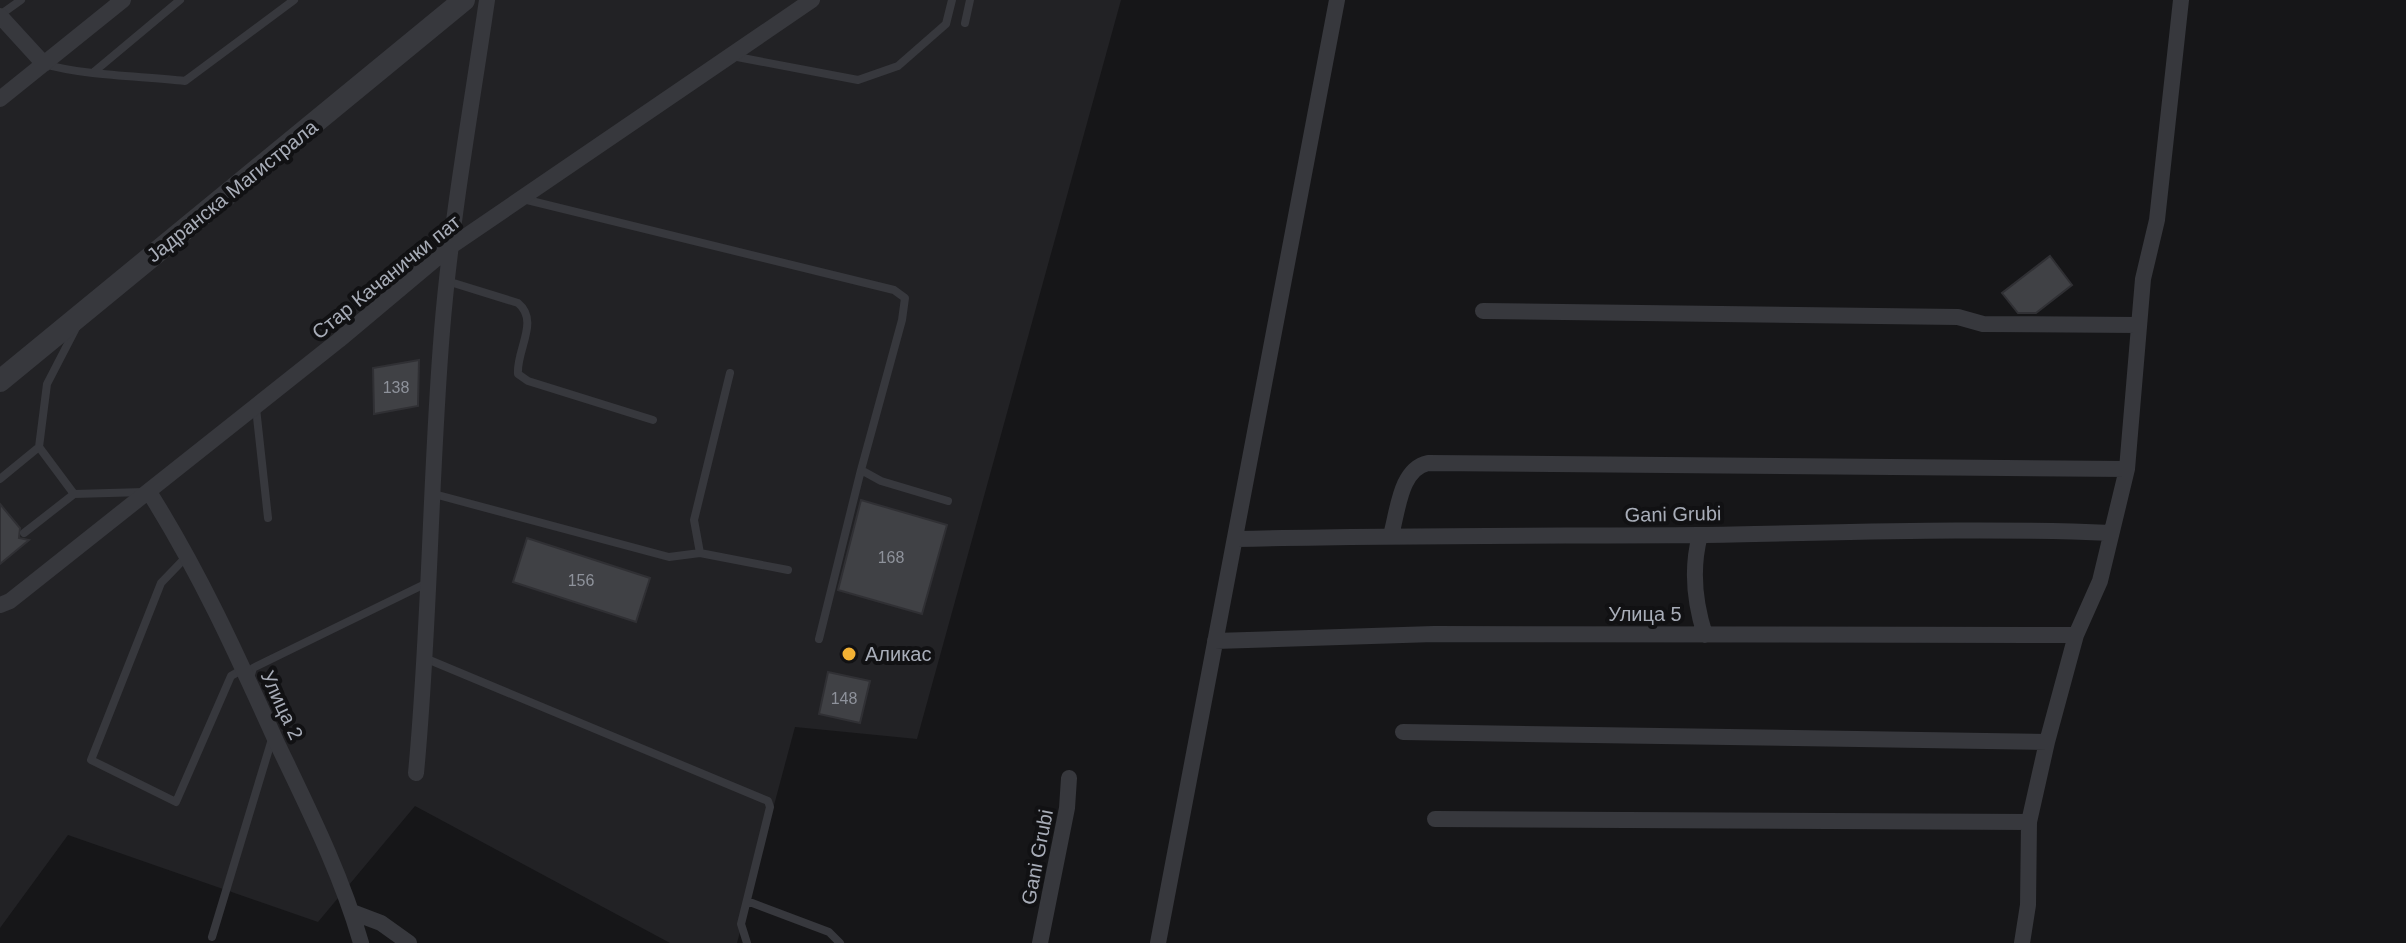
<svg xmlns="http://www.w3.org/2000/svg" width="2406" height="943" font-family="Arial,sans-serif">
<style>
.built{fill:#222225}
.building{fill:#404145;stroke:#303034;stroke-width:2}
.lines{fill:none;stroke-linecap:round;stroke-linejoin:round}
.service{stroke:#37383d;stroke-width:8}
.minor{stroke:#37383d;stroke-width:16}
.tertiary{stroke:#37383d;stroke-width:22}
.poi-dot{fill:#f2b134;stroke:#111113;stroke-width:3}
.labels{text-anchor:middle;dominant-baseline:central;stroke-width:8;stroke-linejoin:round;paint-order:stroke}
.number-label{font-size:16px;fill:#8e929b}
.street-label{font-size:20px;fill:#a8adb8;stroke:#111113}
.poi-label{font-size:20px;fill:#a8adb8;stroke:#111113;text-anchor:start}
</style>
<rect width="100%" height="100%" fill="#161618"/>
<path class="built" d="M 0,0 L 1121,0 L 917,739 L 795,727 L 737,943 L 670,943 L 415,806 L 318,922 L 68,835 L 0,928 Z"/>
<path class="building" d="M 2050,256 L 2072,285 L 2036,313 L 2018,313 L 2002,293 Z
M 419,360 L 418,406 L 374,414 L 373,368 Z
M 861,500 L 947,525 L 922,614 L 838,590 Z
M 0,504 L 20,528 L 19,538 L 29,540 L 0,564 Z
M 527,538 L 650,578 L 636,622 L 513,582 Z
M 828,672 L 870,681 L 860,723 L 819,714 Z"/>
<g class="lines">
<path class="service" d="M 0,15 L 21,0
M 965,23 L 970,0
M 732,56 L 858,80 L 898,66 L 946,24 L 952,0
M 44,64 C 85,76 141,76 185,81 L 294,0
M 95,71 L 180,0
M 523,199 L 894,290 L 905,298 L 902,320 L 861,470 L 881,481 L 948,501
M 447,281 L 518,303 C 540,321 516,350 518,374 L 528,381 L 653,420
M 256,408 L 268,518
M 39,447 L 47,384 L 76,328
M 0,479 L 39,447 L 74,494 L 144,492
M 434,494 L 669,557 L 700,553 L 788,570
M 24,533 L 74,494
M 700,553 L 694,520 L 730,373
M 187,556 L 161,583 L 91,760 L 176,802 L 231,676 L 243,669
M 819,639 L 861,470
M 427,659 L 768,801 L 770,807 L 741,924 L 747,943
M 250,678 L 253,668 L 429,582
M 747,901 L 829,932 L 840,943
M 212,937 L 272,739"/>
<path class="minor" d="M 0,16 L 44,64
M 0,99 L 123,0
M 1483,311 L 1958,317 L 1983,324 L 2138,325
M 149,492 C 199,571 237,655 276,741 C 307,806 341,873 361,943
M 1391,535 C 1398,511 1400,469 1428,463 L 2127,469
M 1700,535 C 1691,569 1694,601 1705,635
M 1236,539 C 1390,535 1544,536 1698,535 C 1836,533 1973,527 2111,533
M 0,605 L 10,601 L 339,340 L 450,247 L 812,0
M 1215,641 L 1434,634 L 2076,635
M 1403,732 L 2047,742
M 416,773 C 430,626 430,478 442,331 C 451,220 471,110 487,0
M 1435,819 L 2029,822
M 352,912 L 381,923 L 409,943
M 1040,943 L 1067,808 L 1069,778
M 1158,943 L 1337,0
M 2022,943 L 2028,905 L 2029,822 L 2047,742 L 2076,635 L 2100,581 L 2127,469 L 2143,279 L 2157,220 L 2181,0"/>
<path class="tertiary" d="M 0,381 L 464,0"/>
</g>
<circle class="poi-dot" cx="849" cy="654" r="8"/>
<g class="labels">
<g class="number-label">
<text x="396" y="387">138</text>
<text x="891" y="557">168</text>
<text x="581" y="580">156</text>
<text x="844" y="698">148</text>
</g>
<g class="street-label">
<text transform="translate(232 191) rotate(-39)">Јадранска Магистрала</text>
<text transform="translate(386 277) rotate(-39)">Стар Качанички пат</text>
<text transform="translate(1673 514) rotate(-1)">Gani Grubi</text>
<text x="1645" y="614">Улица 5</text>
<text transform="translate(282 705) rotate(65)">Улица 2</text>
<text transform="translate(1037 857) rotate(-79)">Gani Grubi</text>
</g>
<g class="poi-label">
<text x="865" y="654">Аликас</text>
</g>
</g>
</svg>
